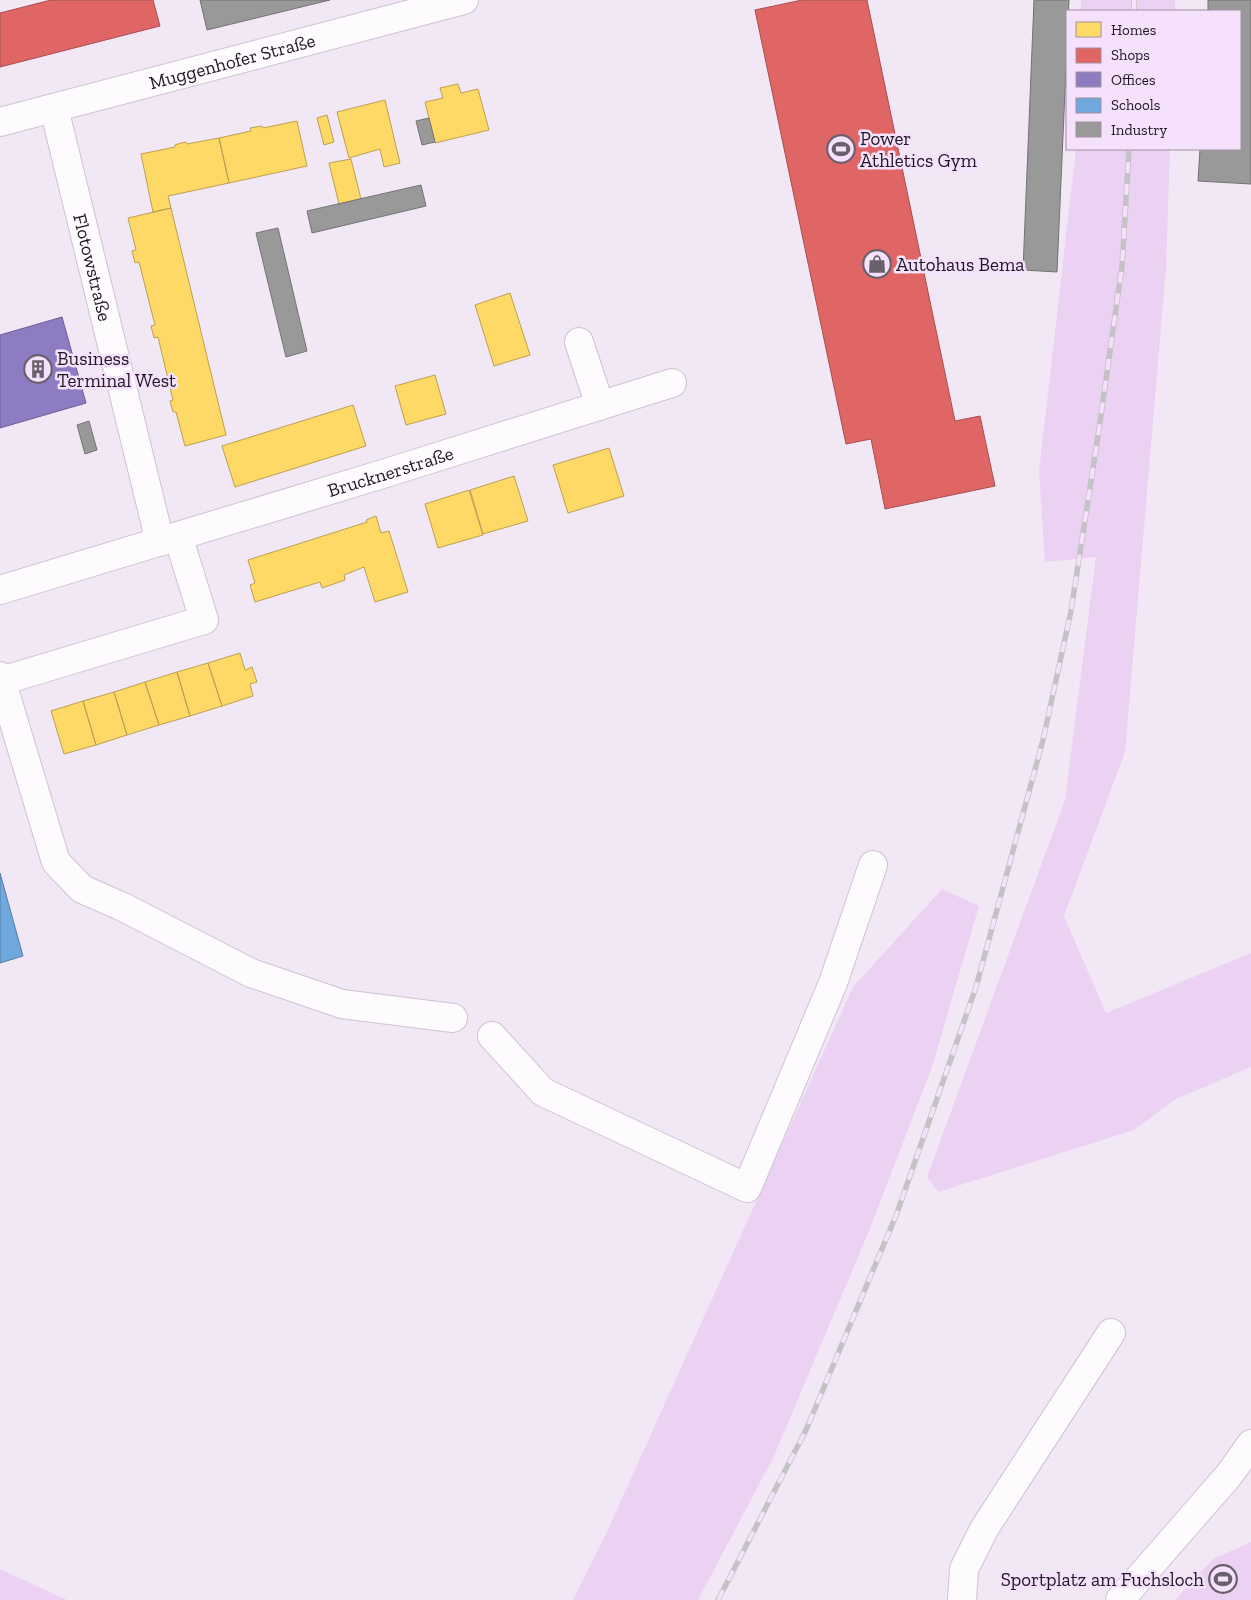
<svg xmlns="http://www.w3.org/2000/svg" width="1251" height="1600" font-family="'Zilla Slab',serif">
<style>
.green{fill:#ebd2f2}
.homes{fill:#ffd966;stroke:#bc9f52}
.shops{fill:#e06666;stroke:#a64e52}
.offices{fill:#8e7cc3;stroke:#6d5e93}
.schools{fill:#6fa8dc;stroke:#577ca4}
.industry{fill:#999;stroke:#757275}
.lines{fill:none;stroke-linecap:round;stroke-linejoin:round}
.minor-casing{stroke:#cdc4d0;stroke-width:30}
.minor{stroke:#fdfbfe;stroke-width:28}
.rail-casing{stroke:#c5c2c5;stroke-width:5.5}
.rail{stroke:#f5e1fb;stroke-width:4;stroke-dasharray:11;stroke-linecap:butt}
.labels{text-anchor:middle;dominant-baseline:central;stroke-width:5;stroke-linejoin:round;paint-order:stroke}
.street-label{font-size:19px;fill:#201722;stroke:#f5e1fb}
.poi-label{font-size:19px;fill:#201722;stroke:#f5e1fb;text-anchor:start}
</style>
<rect width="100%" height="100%" fill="#f2e7f5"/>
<path class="green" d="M 1081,0 L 1175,0 L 1175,11 L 1081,11 Z
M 1076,149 L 1170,149 L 1166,268 L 1125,752 L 1064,916 L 1106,1013 L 1251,953 L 1251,1067 L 1174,1100 L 1134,1130 L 938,1192 L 927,1177 L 1065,800 L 1096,557 L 1045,562 L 1039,471 Z
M 942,889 L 979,906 L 932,1067 L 869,1231 L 774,1456 L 698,1600 L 573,1600 L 605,1536 L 853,987 Z
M 1251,1542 L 1251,1600 L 1175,1600 L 1213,1559 Z
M 0,1569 L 67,1600 L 0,1600 Z"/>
<path class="homes" d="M 458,84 L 461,93 L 478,89 L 489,130 L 435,143 L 425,102 L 443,98 L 440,88 Z
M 385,100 L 400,163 L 384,167 L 380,149 L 349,158 L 337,112 Z
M 327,115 L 334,142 L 324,145 L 317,118 Z
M 297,121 L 307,166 L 229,183 L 219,138 L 251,131 L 250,128 L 262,126 L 263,128 Z
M 219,138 L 229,183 L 168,196 L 171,208 L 153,212 L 141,154 L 175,147 L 175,145 L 181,143 L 186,142 L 187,144 Z
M 351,159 L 361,199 L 339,204 L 329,163 Z
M 171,208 L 226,435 L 185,446 L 176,412 L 173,412 L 170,401 L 173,400 L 158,337 L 154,338 L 151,326 L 155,325 L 139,262 L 135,263 L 132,251 L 136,250 L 128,218 Z
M 510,293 L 530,355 L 494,366 L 475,305 Z
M 435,375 L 446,414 L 406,425 L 395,386 Z
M 353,405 L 366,446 L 235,487 L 222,446 Z
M 609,448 L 624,496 L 568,513 L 553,465 Z
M 514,476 L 528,521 L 483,534 L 470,490 Z
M 469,490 L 483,535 L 438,548 L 425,504 Z
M 376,516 L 381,533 L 389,531 L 408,592 L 375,602 L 364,567 L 344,575 L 345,580 L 322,588 L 320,582 L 255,602 L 250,585 L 255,583 L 248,560 L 367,522 L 366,520 Z
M 240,653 L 245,670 L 252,667 L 257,682 L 250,684 L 253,696 L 222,706 L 208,663 Z
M 208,663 L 222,706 L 190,716 L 177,672 Z
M 177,672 L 190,716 L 159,725 L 145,682 Z
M 145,682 L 159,725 L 127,735 L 114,692 Z
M 114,692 L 127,735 L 96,745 L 83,701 Z
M 83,701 L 96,745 L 64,754 L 51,711 Z"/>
<path class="shops" d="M 51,0 L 153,0 L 160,26 L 0,67 L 0,13 Z
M 802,0 L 867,0 L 955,421 L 980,416 L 995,486 L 885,509 L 871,439 L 846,444 L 755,10 Z"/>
<path class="offices" d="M 62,317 L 86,403 L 0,428 L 0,335 Z"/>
<path class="schools" d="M 0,873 L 23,956 L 0,963 Z"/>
<path class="industry" d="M 200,0 L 330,0 L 207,30 Z
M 1034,0 L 1069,0 L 1057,272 L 1023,270 Z
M 1208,0 L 1251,0 L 1251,184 L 1198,181 L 1200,149 L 1240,149 L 1240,11 L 1208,11 Z
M 429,118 L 435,142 L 422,145 L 416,121 Z
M 421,185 L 426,206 L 312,233 L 307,211 Z
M 278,228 L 307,351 L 286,357 L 256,233 Z
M 89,421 L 97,450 L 85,454 L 77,425 Z"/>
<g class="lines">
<defs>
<g id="minor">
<path id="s1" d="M 54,108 L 160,542"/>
<path id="s2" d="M 0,122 L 464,0"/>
<path d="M 579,342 L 600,406"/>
<path id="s3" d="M 0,590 L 386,473 L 672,383"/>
<path d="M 0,676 L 56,862 L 82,889 L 123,907 L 251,973 L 342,1004 L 453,1018"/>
<path d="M 1,681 L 204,620 L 178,536"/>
<path d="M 492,1036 L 543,1092 L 747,1188 L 833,983 L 873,865"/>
<path d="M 962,1600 L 964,1569 L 984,1529 L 1111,1333"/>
<path d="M 1120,1600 L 1229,1475 L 1251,1444"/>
</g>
</defs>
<use href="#minor" class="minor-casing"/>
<use href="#minor" class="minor"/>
<defs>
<path id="rail" d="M 1134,11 L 1134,0
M 718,1600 L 806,1430 L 897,1213 L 976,987 L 1043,740 L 1071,611 L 1098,436 L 1122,266 L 1129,149"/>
</defs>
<use href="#rail" class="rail-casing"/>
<use href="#rail" class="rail"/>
</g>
<defs>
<symbol id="stadium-ring" viewBox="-11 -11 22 22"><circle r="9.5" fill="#f5e1fb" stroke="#6a606c" stroke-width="1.5"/><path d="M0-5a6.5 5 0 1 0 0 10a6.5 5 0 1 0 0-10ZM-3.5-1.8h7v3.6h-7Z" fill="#6a606c"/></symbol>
<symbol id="shop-ring" viewBox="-11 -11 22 22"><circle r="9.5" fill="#f5e1fb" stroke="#6a606c" stroke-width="1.5"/><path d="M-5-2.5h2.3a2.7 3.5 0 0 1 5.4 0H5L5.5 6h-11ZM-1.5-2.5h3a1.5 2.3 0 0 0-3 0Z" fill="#6a606c"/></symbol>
<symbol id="building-ring" viewBox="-11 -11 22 22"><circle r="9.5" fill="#f5e1fb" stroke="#6a606c" stroke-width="1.5"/><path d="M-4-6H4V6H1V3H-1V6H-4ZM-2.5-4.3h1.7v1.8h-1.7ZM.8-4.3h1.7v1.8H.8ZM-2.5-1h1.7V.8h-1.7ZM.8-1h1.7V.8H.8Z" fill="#6a606c"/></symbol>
</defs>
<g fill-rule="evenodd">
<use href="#stadium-ring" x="825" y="133" width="32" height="32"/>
<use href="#shop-ring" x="861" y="248" width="32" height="32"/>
<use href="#building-ring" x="22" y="353" width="32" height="32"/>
<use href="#stadium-ring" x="1207" y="1563" width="32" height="32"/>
</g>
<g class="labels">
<g class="street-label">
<text stroke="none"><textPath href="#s2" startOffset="240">Muggenhofer Straße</textPath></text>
<text stroke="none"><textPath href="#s1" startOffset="164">Flotowstraße</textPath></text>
<text stroke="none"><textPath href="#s3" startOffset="408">Brucknerstraße</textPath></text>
</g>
<g class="poi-label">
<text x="860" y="138">Power<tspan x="860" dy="22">Athletics Gym</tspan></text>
<text x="896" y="264">Autohaus Bema</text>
<text x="57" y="358">Business<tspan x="57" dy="22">Terminal West</tspan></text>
<text x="1204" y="1579" text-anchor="end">Sportplatz am Fuchsloch</text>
</g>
</g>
<rect x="1066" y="10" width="175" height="140" fill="#f5e1fb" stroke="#a090a4"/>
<rect x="1076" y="22" width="25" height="15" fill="#ffd966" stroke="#a090a4"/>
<text x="1111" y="35" font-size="15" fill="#201722">Homes</text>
<rect x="1076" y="48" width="25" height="15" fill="#e06666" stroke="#a090a4"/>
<text x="1111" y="60" font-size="15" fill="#201722">Shops</text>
<rect x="1076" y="72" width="25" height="15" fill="#8e7cc3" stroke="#a090a4"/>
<text x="1111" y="85" font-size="15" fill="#201722">Offices</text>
<rect x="1076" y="98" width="25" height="15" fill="#6fa8dc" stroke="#a090a4"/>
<text x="1111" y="110" font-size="15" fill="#201722">Schools</text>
<rect x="1076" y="122" width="25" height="15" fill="#999999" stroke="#a090a4"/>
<text x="1111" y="135" font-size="15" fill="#201722">Industry</text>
</svg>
